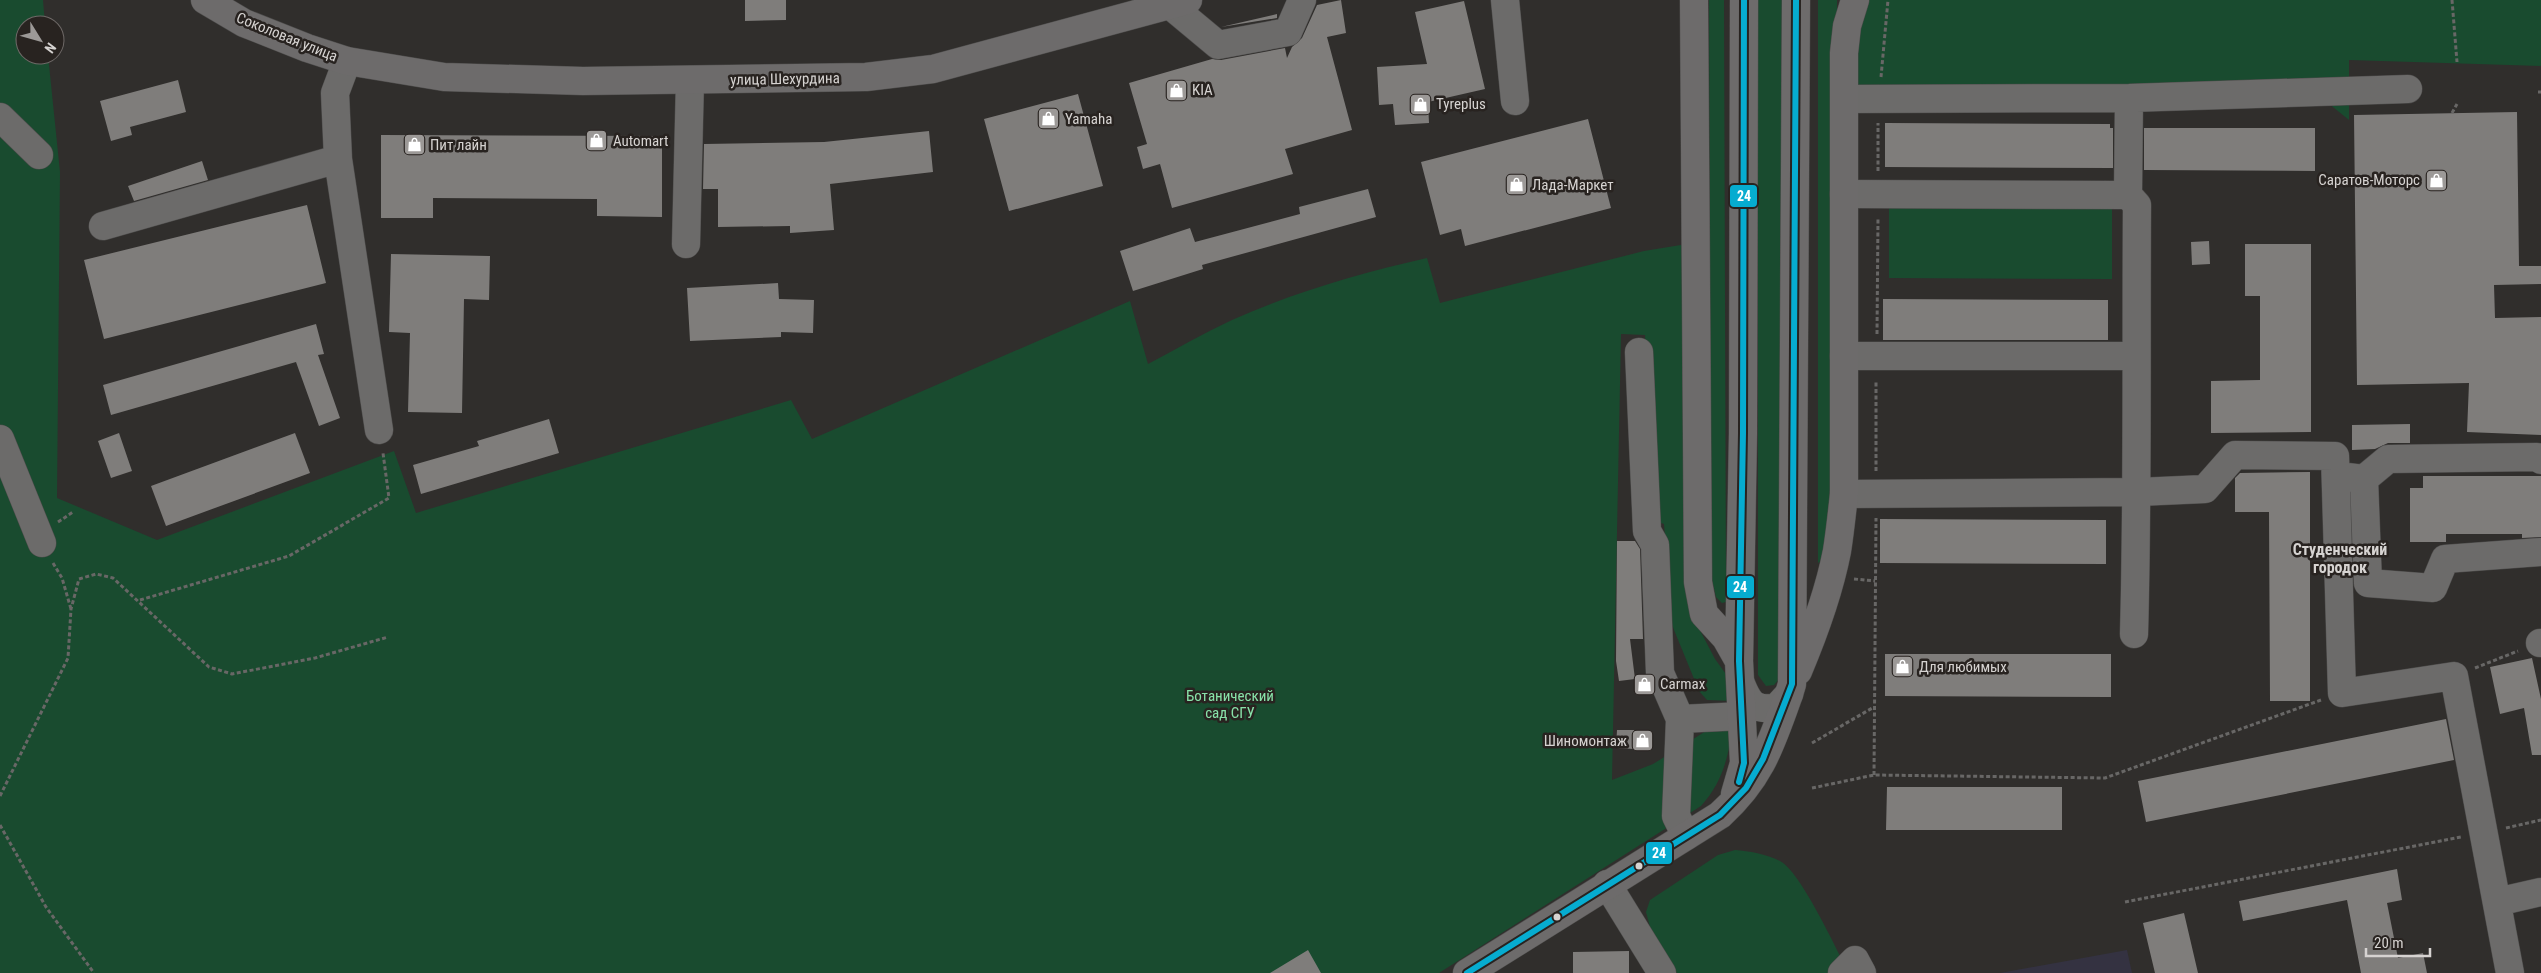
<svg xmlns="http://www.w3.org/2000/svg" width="2541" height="973" font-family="'Roboto Condensed',sans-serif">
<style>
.education{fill:#343241}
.green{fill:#194b2f}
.building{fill:#7f7d7b}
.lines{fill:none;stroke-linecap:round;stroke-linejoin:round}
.minor-casing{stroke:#4d4c4b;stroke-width:29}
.major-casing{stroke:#4d4c4b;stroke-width:29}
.path{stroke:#686766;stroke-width:3;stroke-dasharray:4 2.5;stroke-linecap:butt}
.minor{stroke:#6c6b6a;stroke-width:28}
.major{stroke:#6d6b6b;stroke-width:28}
.bus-1-casing{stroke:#282320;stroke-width:10}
.bus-1{stroke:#06acd0;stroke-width:6}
.bus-dot{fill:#d6d3d1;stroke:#282320;stroke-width:2}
.labels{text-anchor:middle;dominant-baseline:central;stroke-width:5;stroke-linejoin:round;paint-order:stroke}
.street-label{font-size:15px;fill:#d6d3d1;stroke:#282320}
.poi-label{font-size:15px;fill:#d6d3d1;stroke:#282320;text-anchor:start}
.park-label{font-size:15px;fill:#88e2a9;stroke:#282320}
.neighbourhood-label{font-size:16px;font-weight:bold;fill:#d6d3d1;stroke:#282320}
.line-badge{stroke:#282320;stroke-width:2}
.badge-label{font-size:14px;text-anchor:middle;font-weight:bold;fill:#fff}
</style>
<rect width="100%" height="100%" fill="#302e2c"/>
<path class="education" d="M 2127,950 L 2132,973 L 2000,973 Z"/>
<path class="green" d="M 0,0 L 43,0 L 45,25 L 25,25 L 25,55 L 48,55 L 60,172 L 57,498 L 157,540 L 394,451 L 416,513 L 791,400 L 812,439 L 1130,301 L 1148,364 C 1176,349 1204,333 1232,320 C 1295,292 1360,273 1427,258 L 1440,303 L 1644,251 L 1687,244 L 1693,617 L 1715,659 L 1731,681 L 1733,701 L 1707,700 L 1699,691 L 1672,625 L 1664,524 L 1652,520 L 1645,335 L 1621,334 L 1612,780 L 1653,764 L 1706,731 L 1732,730 C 1728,760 1721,784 1701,806 L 1439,973 L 0,973 Z
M 1709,0 L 1724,0 L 1726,602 L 1722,603 L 1716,597 L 1711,576 Z
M 1758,0 L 1782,0 L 1780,678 L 1774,685 L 1766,686 L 1758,675 Z
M 1818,0 L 1837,0 L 1836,492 L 1826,557 L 1818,563 Z
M 1865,0 L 2541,0 L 2541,66 L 2349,60 L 2349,120 L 2307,86 L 1857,93 L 1854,62 Z
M 1889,207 L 2112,208 L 2112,279 L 1889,278 Z
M 1735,850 C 1749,851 1766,854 1780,861 C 1801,872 1836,949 1849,973 L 1677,973 L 1650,927 L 1646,912 L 1650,900 L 1718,855 Z"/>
<path class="building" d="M 745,0 L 786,0 L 786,20 L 745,21 Z
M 1341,0 L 1346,33 L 1327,37 L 1352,130 L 1285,149 L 1293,174 L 1172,208 L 1160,164 L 1143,169 L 1137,147 L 1147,144 L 1129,83 L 1212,59 L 1221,60 L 1285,48 L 1287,58 L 1292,47 L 1302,38 L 1317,5 Z
M 1464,1 L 1485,89 L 1428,102 L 1429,123 L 1395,125 L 1393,104 L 1379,105 L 1377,67 L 1427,64 L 1415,12 Z
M 1277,14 L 1277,18 L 1221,27 Z
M 178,80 L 186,112 L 130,127 L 132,135 L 111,141 L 100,101 Z
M 1078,94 L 1103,186 L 1009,211 L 984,119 Z
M 2517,112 L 2519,266 L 2541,266 L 2541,284 L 2494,285 L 2495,318 L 2541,317 L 2541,435 L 2467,432 L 2469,383 L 2357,385 L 2354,115 Z
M 1588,119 L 1611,208 L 1465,246 L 1461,229 L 1440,235 L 1421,162 Z
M 1885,123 L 2110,124 L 2110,128 L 2113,128 L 2113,168 L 1885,167 Z
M 2144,128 L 2315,128 L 2315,171 L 2144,170 Z
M 929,131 L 933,172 L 830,184 L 834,230 L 790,233 L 790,226 L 718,227 L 718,189 L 703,189 L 704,144 L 824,142 Z
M 381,135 L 662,136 L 662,217 L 597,216 L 597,199 L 433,198 L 433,218 L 381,218 Z
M 202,161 L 208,180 L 134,201 L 128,186 Z
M 1368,189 L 1376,217 L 1202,265 L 1203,269 L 1133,291 L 1120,251 L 1190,228 L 1195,242 L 1300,214 L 1299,207 Z
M 307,205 L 326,283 L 104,339 L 84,260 Z
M 2209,241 L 2210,264 L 2192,265 L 2191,242 Z
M 2245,244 L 2311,244 L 2311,432 L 2211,433 L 2211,381 L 2260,380 L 2260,296 L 2245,296 Z
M 391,254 L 490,256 L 489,300 L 464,299 L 462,413 L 408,412 L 410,333 L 389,332 Z
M 778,283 L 779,299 L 814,300 L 813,333 L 781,332 L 781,337 L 690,341 L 687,288 Z
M 1883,299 L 2108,300 L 2108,340 L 1883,340 Z
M 316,324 L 324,354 L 318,355 L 340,418 L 319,426 L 296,362 L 111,415 L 103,385 Z
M 549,419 L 559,453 L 421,494 L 413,465 L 479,446 L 477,441 Z
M 2410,424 L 2410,443 L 2388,443 L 2375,449 L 2352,450 L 2352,425 Z
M 119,433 L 132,471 L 111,478 L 98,441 Z
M 295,433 L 310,473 L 166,526 L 151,486 Z
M 2310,472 L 2310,701 L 2270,701 L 2269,512 L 2235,512 L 2235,478 L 2240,473 Z
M 2423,476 L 2541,476 L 2541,537 L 2522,538 L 2522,534 L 2446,534 L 2446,542 L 2410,542 L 2410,488 L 2423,488 Z
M 1880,519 L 2106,520 L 2106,564 L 1880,563 Z
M 1617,541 L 1635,541 L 1640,549 L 1643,639 L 1630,639 L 1635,679 L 1619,681 L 1616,661 Z
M 1885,654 L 2111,654 L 2111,697 L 1885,696 Z
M 2532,658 L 2541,699 L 2541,755 L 2532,755 L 2524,708 L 2500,714 L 2490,667 Z
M 2446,719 L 2454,760 L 2146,822 L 2138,781 Z
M 1617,730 L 1634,730 L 1634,749 L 1616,748 Z
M 1887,787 L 2062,787 L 2062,830 L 1886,830 Z
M 2397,869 L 2402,900 L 2387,903 L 2398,958 L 2423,953 L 2427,973 L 2361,973 L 2347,900 L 2243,921 L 2239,901 Z
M 2184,913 L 2198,973 L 2155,973 L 2143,923 Z
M 1308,950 L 1321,973 L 1270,973 Z
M 1629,951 L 1629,973 L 1573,973 L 1573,952 Z"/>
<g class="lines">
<defs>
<path id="minor" d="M 1505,0 L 1515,101
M 1170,5 L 1218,45 L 1288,32 L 1302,0
M 1845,99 L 2129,98 L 2408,89
M 0,117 L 39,155
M 338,159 L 379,430
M 1844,194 L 2128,195 L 2137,205 C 2136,348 2138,491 2134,634
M 2128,195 L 2129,98
M 103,226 L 338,159 L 335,93 L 347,61
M 686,244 L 690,80
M 1639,352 L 1647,531 L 1655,545 L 1660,673 L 1680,719 L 1743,716
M 1844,356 L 2136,356
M 0,439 L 42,543
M 2347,477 L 2364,479 L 2388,459 L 2537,457 L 2541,460
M 2364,479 L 2368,583 L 2433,588 L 2445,559 L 2541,552
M 1844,494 L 2138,492 L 2205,489 L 2235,455 L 2335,456 L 2342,693 L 2454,676 L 2510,973
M 2540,643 L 2541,643
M 1741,684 C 1749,704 1754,710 1776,708 L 1789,694
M 1680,719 L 1676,816 L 1686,836
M 1607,884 L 1662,973
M 2497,902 L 2541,892
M 1842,973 L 1855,960 L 1862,973"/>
<path id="major" d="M 205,0 L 244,23 L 307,48 L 347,61 L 444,77 L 583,81 L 866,77 L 933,69 L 1188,0
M 1694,0 L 1698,582 L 1704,614 L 1726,638 L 1739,661
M 1798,671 C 1814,633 1829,592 1837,551 C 1840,532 1842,513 1844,494 L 1844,53 L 1847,26 L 1855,0
M 1735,794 L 1744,763 L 1739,661 L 1743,433 L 1744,0
M 1467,973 L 1720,815 C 1761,778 1771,744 1789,694 L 1792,684 L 1796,0"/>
</defs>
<use href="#minor" class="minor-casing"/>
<use href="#major" class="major-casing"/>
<path class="path" d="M 2452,0 L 2457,62
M 1881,77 L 1888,0
M 2538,92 L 2541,92
M 2452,113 L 2457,104
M 1878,171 L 1878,123
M 1877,334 L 1878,218
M 1876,471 L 1876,380
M 58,522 L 73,512
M 53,563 L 62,578 L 71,609
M 1854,579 L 1875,581
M 140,600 L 289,556 L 389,498 L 383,453
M 2475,668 L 2518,651
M 1812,743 L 1874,707
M 1874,775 L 1876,518
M 1812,788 L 1874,775 L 2105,778 L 2321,700
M 0,796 L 68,658 L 71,609 L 79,579 L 96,574 L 113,578 L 209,667 L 232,674 L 315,658 L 388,637
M 0,825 L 46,907 L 94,973
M 2506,828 L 2541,820
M 2125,902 L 2461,837"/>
<use href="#minor" class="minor"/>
<use href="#major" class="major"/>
<defs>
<path id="bus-1" d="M 1739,782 L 1744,763 L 1739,661 L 1743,433 L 1744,0
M 1467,973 L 1720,815 L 1746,788 L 1763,759 L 1792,684 L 1796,0"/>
</defs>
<use href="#bus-1" class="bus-1-casing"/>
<use href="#bus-1" class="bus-1"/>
</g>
<defs>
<symbol id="shop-square" viewBox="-11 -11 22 22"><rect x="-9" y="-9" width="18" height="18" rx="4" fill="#9c9997" stroke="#282320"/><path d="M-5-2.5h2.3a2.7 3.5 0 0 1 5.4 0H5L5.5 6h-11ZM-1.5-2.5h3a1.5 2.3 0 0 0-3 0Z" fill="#fff"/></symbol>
</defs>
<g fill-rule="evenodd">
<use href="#shop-square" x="1164" y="78" width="25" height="25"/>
<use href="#shop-square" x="1408" y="92" width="25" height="25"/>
<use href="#shop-square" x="1036" y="106" width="25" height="25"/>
<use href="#shop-square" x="584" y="128" width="25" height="25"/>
<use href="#shop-square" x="402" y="132" width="25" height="25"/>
<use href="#shop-square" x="2424" y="168" width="25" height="25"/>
<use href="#shop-square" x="1504" y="172" width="25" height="25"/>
<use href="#shop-square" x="1890" y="654" width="25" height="25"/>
<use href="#shop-square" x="1632" y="672" width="25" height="25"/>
<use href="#shop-square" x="1630" y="728" width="25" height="25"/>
</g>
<g class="bus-dot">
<circle cx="1639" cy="866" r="4.5"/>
<circle cx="1557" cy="917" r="4.5"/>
</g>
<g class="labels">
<g class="street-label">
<text transform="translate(287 37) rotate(22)">Соколовая улица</text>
<text transform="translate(785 79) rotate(-1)">улица Шехурдина</text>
</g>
<g class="poi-label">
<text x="1192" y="90">KIA</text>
<text x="1436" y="104">Tyreplus</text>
<text x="1065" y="119">Yamaha</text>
<text x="613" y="141">Automart</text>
<text x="430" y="145">Пит лайн</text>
<text x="2420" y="180" text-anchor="end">Саратов-Моторс</text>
<text x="1532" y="185">Лада-Маркет</text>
<text x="1919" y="667">Для любимых</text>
<text x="1660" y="684">Carmax</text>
<text x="1627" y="741" text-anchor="end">Шиномонтаж</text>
</g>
<g class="park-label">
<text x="1230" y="696">Ботанический<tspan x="1230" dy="17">сад СГУ</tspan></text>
</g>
<g class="neighbourhood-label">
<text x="2340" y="549">Студенческий<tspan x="2340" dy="18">городок</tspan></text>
</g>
</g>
<g class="line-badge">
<rect x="1729" y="184" width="29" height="24" rx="5" fill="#06acd0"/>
<rect x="1726" y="575" width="29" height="24" rx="5" fill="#06acd0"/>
<rect x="1645" y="841" width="28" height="24" rx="5" fill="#06acd0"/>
</g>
<g class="badge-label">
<text x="1744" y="201">24</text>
<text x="1740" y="592">24</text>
<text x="1659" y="858">24</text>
</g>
<g transform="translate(40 40) rotate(127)"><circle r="24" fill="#282320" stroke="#6e6967"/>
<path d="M0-4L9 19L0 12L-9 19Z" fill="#9c9997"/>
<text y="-8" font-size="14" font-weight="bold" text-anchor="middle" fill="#d6d3d1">N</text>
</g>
<path d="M2366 948v8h64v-8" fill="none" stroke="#d6d3d1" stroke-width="2.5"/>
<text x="2374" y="948" font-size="15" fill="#d6d3d1" stroke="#282320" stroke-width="4" paint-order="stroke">20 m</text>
</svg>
